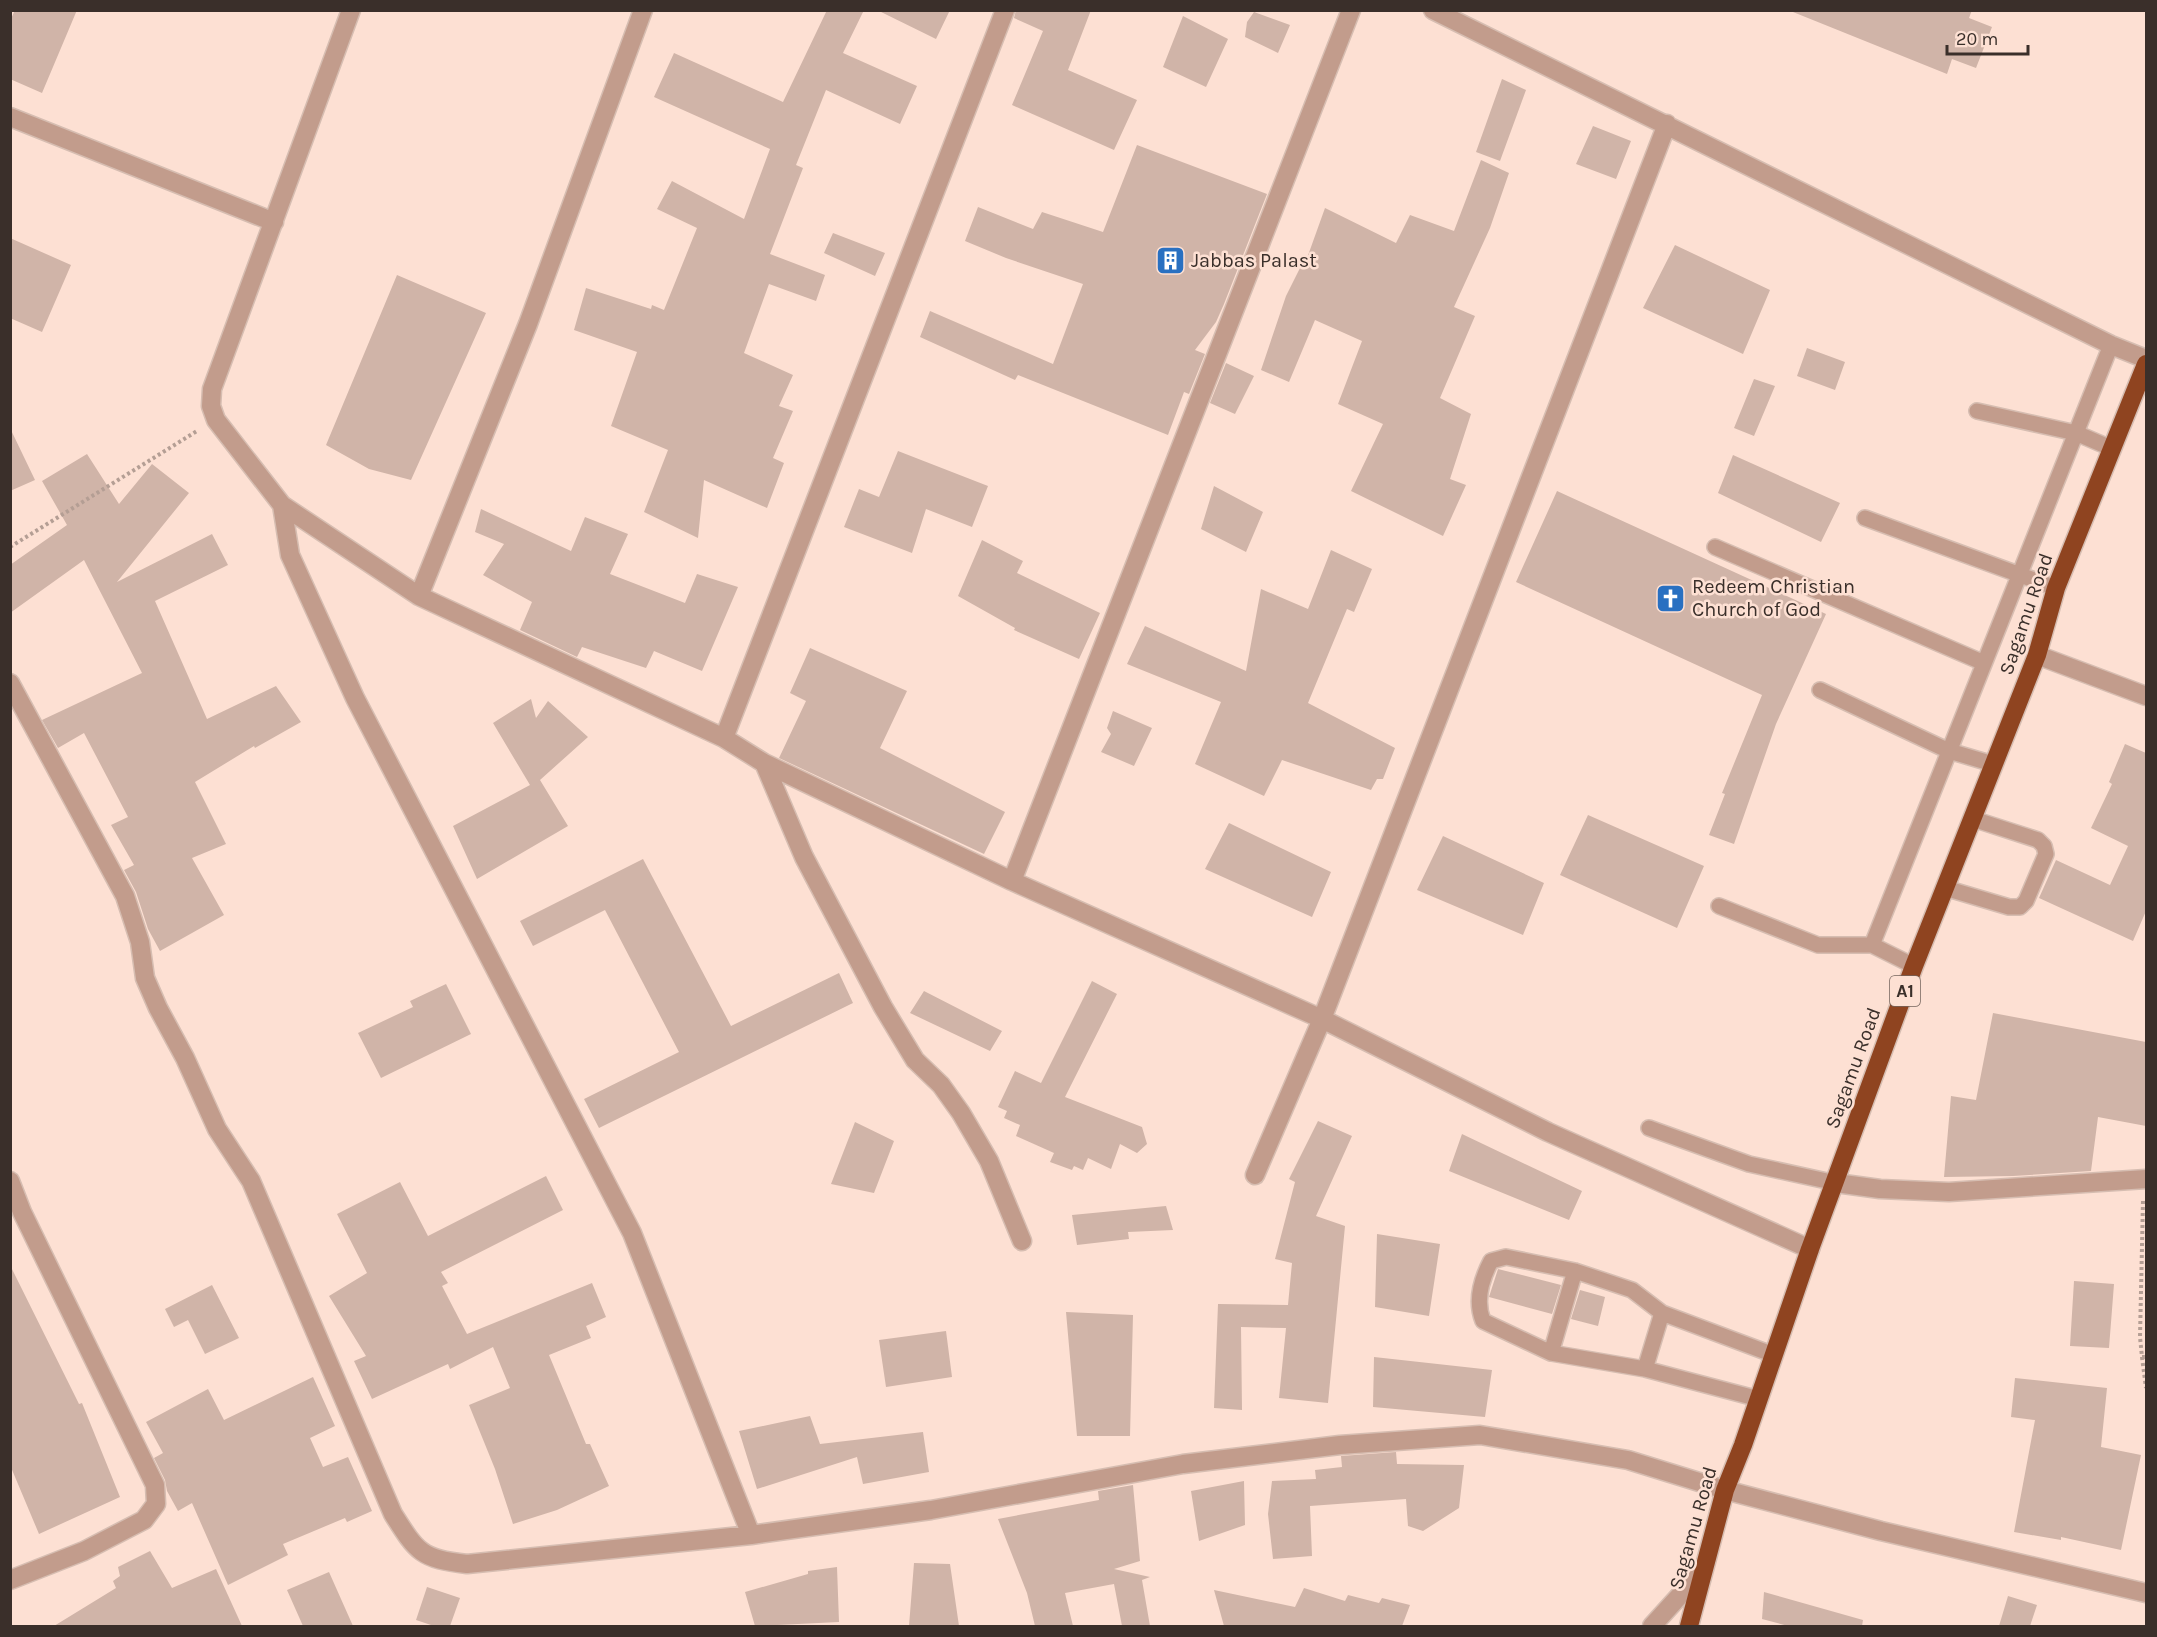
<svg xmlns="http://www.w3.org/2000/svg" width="2157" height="1637" font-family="Karla,sans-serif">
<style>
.building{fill:#d0b4a8}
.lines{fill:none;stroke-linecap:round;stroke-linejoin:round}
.lane-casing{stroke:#d6bdb1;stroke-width:18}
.street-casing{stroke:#d6bdb1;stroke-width:21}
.highway-casing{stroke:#d6bdb1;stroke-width:21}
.path{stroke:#b49e94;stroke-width:4;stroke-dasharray:3 3;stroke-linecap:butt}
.lane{stroke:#c29c8c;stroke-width:15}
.street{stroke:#c29c8c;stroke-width:18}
.highway{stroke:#8f4420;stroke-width:18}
.labels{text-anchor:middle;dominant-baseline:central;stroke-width:5;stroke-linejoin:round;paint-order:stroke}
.shield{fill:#fde0d3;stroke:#74645d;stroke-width:1.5}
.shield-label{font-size:18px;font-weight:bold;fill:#3a2f2a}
.poi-label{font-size:20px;fill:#3a2f2a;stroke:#fde0d3;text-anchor:start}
.street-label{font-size:20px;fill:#3a2f2a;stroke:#fde0d3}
</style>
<rect width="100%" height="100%" fill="#fde0d3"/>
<path class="building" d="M 15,10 L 77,10 L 42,93 L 10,79 L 10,21 Z
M 827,10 L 864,10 L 843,53 L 917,86 L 900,124 L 826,90 L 796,165 L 803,168 L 770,254 L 825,275 L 816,301 L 769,284 L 744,353 L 793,375 L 779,406 L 793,411 L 773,458 L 784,463 L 767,508 L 704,480 L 698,538 L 644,512 L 668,450 L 611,426 L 637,352 L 574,330 L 586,288 L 651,309 L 652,305 L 664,310 L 697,228 L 657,209 L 672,181 L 744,219 L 770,149 L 654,97 L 674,53 L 783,102 Z
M 877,10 L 950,10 L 936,39 Z
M 1016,10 L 1091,10 L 1068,70 L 1137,100 L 1114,150 L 1012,105 L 1043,31 L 1014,18 Z
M 1788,10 L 1972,10 L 1969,18 L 1992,27 L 1976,68 L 1952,59 L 1947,74 Z
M 1254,12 L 1290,25 L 1278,53 L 1245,37 L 1247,22 Z
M 1183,16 L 1228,39 L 1206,87 L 1163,67 Z
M 1502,79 L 1526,90 L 1500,161 L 1476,152 Z
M 1593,126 L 1631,141 L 1616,179 L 1576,164 Z
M 1137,145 L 1267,194 L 1224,304 L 1216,322 L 1195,350 L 1205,354 L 1189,394 L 1184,392 L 1168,435 L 1018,375 L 1015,380 L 920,337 L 930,311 L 1053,364 L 1083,284 L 1006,258 L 965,241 L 978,207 L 1033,229 L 1042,212 L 1103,232 Z
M 1481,160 L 1509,173 L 1490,228 L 1454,307 L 1475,316 L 1440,398 L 1471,414 L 1450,479 L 1466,485 L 1443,536 L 1351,491 L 1383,424 L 1338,404 L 1362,341 L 1315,320 L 1289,382 L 1261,370 L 1286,296 L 1304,260 L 1306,261 L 1325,208 L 1396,243 L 1410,215 L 1454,231 Z
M 833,233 L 885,253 L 875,276 L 824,253 Z
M 10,238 L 71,265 L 42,332 L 10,318 Z
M 1675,245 L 1770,290 L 1743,354 L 1643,308 Z
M 397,275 L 486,313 L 411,480 L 369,469 L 326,445 Z
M 1807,348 L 1845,362 L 1835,390 L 1797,376 Z
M 1226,363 L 1254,376 L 1235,414 L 1210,403 Z
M 1754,379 L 1775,386 L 1754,436 L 1734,428 Z
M 10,428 L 35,480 L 10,491 Z
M 898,451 L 988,486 L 972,527 L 926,509 L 912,553 L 844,527 L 859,489 L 879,497 Z
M 87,454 L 119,504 L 152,464 L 189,493 L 117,582 L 212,534 L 228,565 L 155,601 L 207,719 L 276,686 L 301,722 L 255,748 L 254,746 L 195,782 L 226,844 L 192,858 L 224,915 L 160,951 L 148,929 L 136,892 L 124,870 L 134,865 L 111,825 L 128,817 L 84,733 L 58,748 L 42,720 L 142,673 L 84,560 L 10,613 L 10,565 L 67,525 L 42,481 Z
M 1733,455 L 1840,503 L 1821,542 L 1718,493 Z
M 1214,486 L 1263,512 L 1246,552 L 1201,529 Z
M 1557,491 L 1826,614 L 1776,724 L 1734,844 L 1709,835 L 1725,794 L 1722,793 L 1762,695 L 1516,582 Z
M 481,509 L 571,551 L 585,517 L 628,534 L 610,574 L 685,603 L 697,574 L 738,587 L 702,671 L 654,651 L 646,668 L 582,647 L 577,657 L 520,630 L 532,602 L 483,575 L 504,544 L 475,532 Z
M 982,540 L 1023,561 L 1017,573 L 1100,613 L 1079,659 L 1014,630 L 1015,628 L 958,596 Z
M 1331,550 L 1372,569 L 1354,612 L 1347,609 L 1308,703 L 1395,748 L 1383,779 L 1377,779 L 1371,790 L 1282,760 L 1264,796 L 1195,764 L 1221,702 L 1127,664 L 1145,626 L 1246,671 L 1261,589 L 1308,609 Z
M 810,648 L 907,691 L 880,748 L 1005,812 L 984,854 L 779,758 L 806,701 L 790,693 Z
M 531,699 L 536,718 L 548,701 L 588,737 L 540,780 L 568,826 L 477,879 L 453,826 L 530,785 L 493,723 Z
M 1113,711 L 1152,728 L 1134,766 L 1101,752 L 1111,734 L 1107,728 Z
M 2125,744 L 2146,753 L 2146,911 L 2133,941 L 2039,898 L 2056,860 L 2110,885 L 2128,846 L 2091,828 L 2112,784 L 2109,782 Z
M 1588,815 L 1704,866 L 1677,928 L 1560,875 Z
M 1229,823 L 1331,872 L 1312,917 L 1205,869 Z
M 1443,836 L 1544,883 L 1523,935 L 1417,890 Z
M 643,859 L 731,1026 L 839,973 L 853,1003 L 599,1128 L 584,1099 L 679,1052 L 605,910 L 533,946 L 520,921 Z
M 1092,981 L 1117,994 L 1065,1097 L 1142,1127 L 1147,1144 L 1137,1153 L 1120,1144 L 1111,1169 L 1088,1158 L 1083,1170 L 1074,1166 L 1072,1170 L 1050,1162 L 1054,1153 L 1016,1136 L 1020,1125 L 1004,1118 L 1007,1111 L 998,1107 L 1015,1071 L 1041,1083 Z
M 446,984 L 471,1034 L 381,1078 L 358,1033 L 413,1007 L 410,1001 Z
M 924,991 L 1002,1031 L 990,1051 L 910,1013 Z
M 1993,1013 L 2146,1042 L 2146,1126 L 2098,1117 L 2091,1171 L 2013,1176 L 1944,1177 L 1951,1096 L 1976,1100 Z
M 1318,1121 L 1352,1136 L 1316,1216 L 1345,1226 L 1328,1403 L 1279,1398 L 1286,1328 L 1241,1327 L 1242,1410 L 1214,1408 L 1218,1304 L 1288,1305 L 1292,1263 L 1275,1259 L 1295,1182 L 1289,1179 Z
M 855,1122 L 894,1141 L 874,1193 L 831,1184 Z
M 1462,1134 L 1582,1191 L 1569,1220 L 1449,1171 Z
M 546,1176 L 563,1210 L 441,1272 L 448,1283 L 442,1286 L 467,1334 L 592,1283 L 606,1317 L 586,1326 L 591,1338 L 549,1355 L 586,1444 L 590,1444 L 609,1486 L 557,1510 L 513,1524 L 495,1469 L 469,1405 L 510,1388 L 493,1347 L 450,1369 L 448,1364 L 372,1399 L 354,1361 L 366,1356 L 329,1296 L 367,1273 L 337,1214 L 400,1182 L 428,1236 Z
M 1166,1206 L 1173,1230 L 1128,1232 L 1129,1239 L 1077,1245 L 1072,1215 Z
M 1377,1234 L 1440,1244 L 1429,1316 L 1375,1307 Z
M 10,1265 L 79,1404 L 82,1403 L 120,1497 L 39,1534 L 10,1465 Z
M 1498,1269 L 1561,1285 L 1552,1314 L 1489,1297 Z
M 2074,1281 L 2114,1284 L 2109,1348 L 2070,1346 Z
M 212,1285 L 239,1338 L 205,1354 L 188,1320 L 174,1327 L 165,1309 Z
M 1580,1290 L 1605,1297 L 1598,1326 L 1571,1319 Z
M 1066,1312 L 1133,1315 L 1130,1436 L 1077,1436 Z
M 946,1331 L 952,1377 L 886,1387 L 879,1340 Z
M 1374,1357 L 1492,1370 L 1485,1417 L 1373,1407 Z
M 313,1377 L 335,1426 L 310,1438 L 323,1467 L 348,1457 L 372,1511 L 347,1522 L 345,1518 L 283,1544 L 288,1555 L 228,1585 L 192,1503 L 178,1511 L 167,1491 L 165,1480 L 154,1458 L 163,1453 L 146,1422 L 208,1389 L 224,1420 Z
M 2015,1378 L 2107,1388 L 2101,1447 L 2141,1455 L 2121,1550 L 2061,1537 L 2061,1540 L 2014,1532 L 2035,1420 L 2011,1417 Z
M 810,1416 L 820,1444 L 923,1432 L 929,1472 L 863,1484 L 857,1457 L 757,1489 L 739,1431 Z
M 1396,1452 L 1397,1464 L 1464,1465 L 1459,1508 L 1423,1531 L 1408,1526 L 1406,1499 L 1310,1506 L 1312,1556 L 1273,1559 L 1268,1514 L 1272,1481 L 1316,1479 L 1315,1470 L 1342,1467 L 1341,1456 Z
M 1244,1481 L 1245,1525 L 1199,1541 L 1191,1491 Z
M 1133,1485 L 1140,1561 L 1114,1569 L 1150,1577 L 1142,1580 L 1150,1626 L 1122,1626 L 1114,1584 L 1065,1593 L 1073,1626 L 1035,1626 L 1027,1593 L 998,1519 L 1099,1500 L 1098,1491 Z
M 150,1551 L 172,1588 L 216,1569 L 242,1626 L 54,1626 L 116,1588 L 113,1581 L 120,1576 L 118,1567 Z
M 914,1563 L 950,1564 L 959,1626 L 909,1626 Z
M 837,1567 L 839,1622 L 755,1626 L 745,1592 L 808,1574 L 808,1571 Z
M 329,1572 L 353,1626 L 303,1626 L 287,1590 Z
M 427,1587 L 460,1598 L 450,1626 L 434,1626 L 416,1620 Z
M 1304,1588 L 1345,1601 L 1348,1595 L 1379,1603 L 1382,1598 L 1410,1605 L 1402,1626 L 1224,1626 L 1214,1590 L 1295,1607 Z
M 1764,1592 L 1863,1620 L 1862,1626 L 1788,1626 L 1762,1619 Z
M 2008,1596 L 2037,1605 L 2030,1626 L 1999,1626 Z"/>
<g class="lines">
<defs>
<path id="lane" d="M 1977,411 L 2076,433 L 2113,449
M 1865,518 L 2056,588
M 1715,547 L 1984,663
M 1820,690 L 1949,751 L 1993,764
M 1945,888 L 2009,907 L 2020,907 L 2026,901 L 2046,854 L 2044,846 L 2038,840 L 1973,819
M 1719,906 L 1818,945 L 1872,945 L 1914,966
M 1872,945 L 2111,345
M 1649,1128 L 1749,1164 L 1836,1183
M 1551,1353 L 1575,1271
M 1645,1369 L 1662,1313
M 1759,1399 L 1645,1369 L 1551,1353 L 1483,1321 C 1475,1301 1481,1280 1491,1261 L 1506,1257 L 1575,1271 L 1632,1290 L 1662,1313 L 1774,1355"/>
<path id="street" d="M 351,10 L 212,389 L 211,406 L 216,420 L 282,505 L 419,596 L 724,738 L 764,763 L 1012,881 L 1322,1019 L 1548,1132 L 1810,1249
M 1433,10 L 2111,345 L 2146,359
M 10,117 L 274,222
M 282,505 L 290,555 L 355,698 L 632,1233 L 751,1535
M 419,596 L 528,324 L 643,10
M 2037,655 L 2146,696
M 10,683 L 125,896 L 140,942 L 145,978 L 158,1008 L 185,1058 L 217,1129 L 251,1181 L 393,1514 C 417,1552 421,1559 467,1564 L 751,1535 L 931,1510 L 1183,1464 L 1340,1445 L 1480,1435 L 1628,1460 L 1725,1490 L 1881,1531 L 2146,1593
M 724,738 L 1005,10
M 764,763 L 804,857 L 883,1007 L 915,1060 L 941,1085 L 961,1113 L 989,1161 L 1022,1241
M 1012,881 L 1351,10
M 1255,1175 L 1322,1019 L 1667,124
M 10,1181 L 22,1212 L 155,1485 L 156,1504 L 144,1520 L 84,1551 L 10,1580
M 1836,1183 L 1880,1189 L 1949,1192 L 2146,1179
M 1652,1626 L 1703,1570"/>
<path id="highway" d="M 1689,1626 L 1725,1490 L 1743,1445 L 1810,1249 L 1914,966 L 2037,655 L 2056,588 L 2146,364"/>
</defs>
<use href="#lane" class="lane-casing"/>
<use href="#street" class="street-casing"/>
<use href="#highway" class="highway-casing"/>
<path class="path" d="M 10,547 L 197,431
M 2143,1201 L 2140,1337 L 2142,1357 L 2146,1357
M 2142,1357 L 2146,1388"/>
<use href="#lane" class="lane"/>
<use href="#street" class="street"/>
<use href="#highway" class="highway"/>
</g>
<defs>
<symbol id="building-square" viewBox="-11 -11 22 22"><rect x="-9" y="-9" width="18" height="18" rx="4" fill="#2970c1" stroke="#fde0d3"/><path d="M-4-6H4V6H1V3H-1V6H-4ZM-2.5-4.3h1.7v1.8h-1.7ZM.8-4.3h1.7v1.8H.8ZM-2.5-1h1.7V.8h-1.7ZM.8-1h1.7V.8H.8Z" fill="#fff"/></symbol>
<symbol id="church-square" viewBox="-11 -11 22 22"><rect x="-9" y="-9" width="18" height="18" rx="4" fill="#2970c1" stroke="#fde0d3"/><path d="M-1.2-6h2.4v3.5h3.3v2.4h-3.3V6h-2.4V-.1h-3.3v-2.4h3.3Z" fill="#fff"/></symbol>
</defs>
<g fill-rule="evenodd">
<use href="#building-square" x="1154" y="244" width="33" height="33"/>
<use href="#church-square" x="1654" y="582" width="33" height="33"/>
</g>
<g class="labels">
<rect class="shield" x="1890" y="976" width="30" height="30" rx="4.5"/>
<g class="shield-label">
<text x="1905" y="991">A1</text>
</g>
<g class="poi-label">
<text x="1191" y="260">Jabbas Palast</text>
<text x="1692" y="586">Redeem Christian<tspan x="1692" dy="23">Church of God</tspan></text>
</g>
<g class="street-label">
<text transform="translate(2026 614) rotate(-71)">Sagamu Road</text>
<text transform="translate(1853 1068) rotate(-70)">Sagamu Road</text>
<text transform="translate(1693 1528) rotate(-74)">Sagamu Road</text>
</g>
</g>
<rect width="2157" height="1637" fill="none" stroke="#3a2f2a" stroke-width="24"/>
<path d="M1947 45v9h81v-9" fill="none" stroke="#3a2f2a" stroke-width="3"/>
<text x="1956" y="45" font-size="18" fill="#3a2f2a" stroke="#fde0d3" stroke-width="4.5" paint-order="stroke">20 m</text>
</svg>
